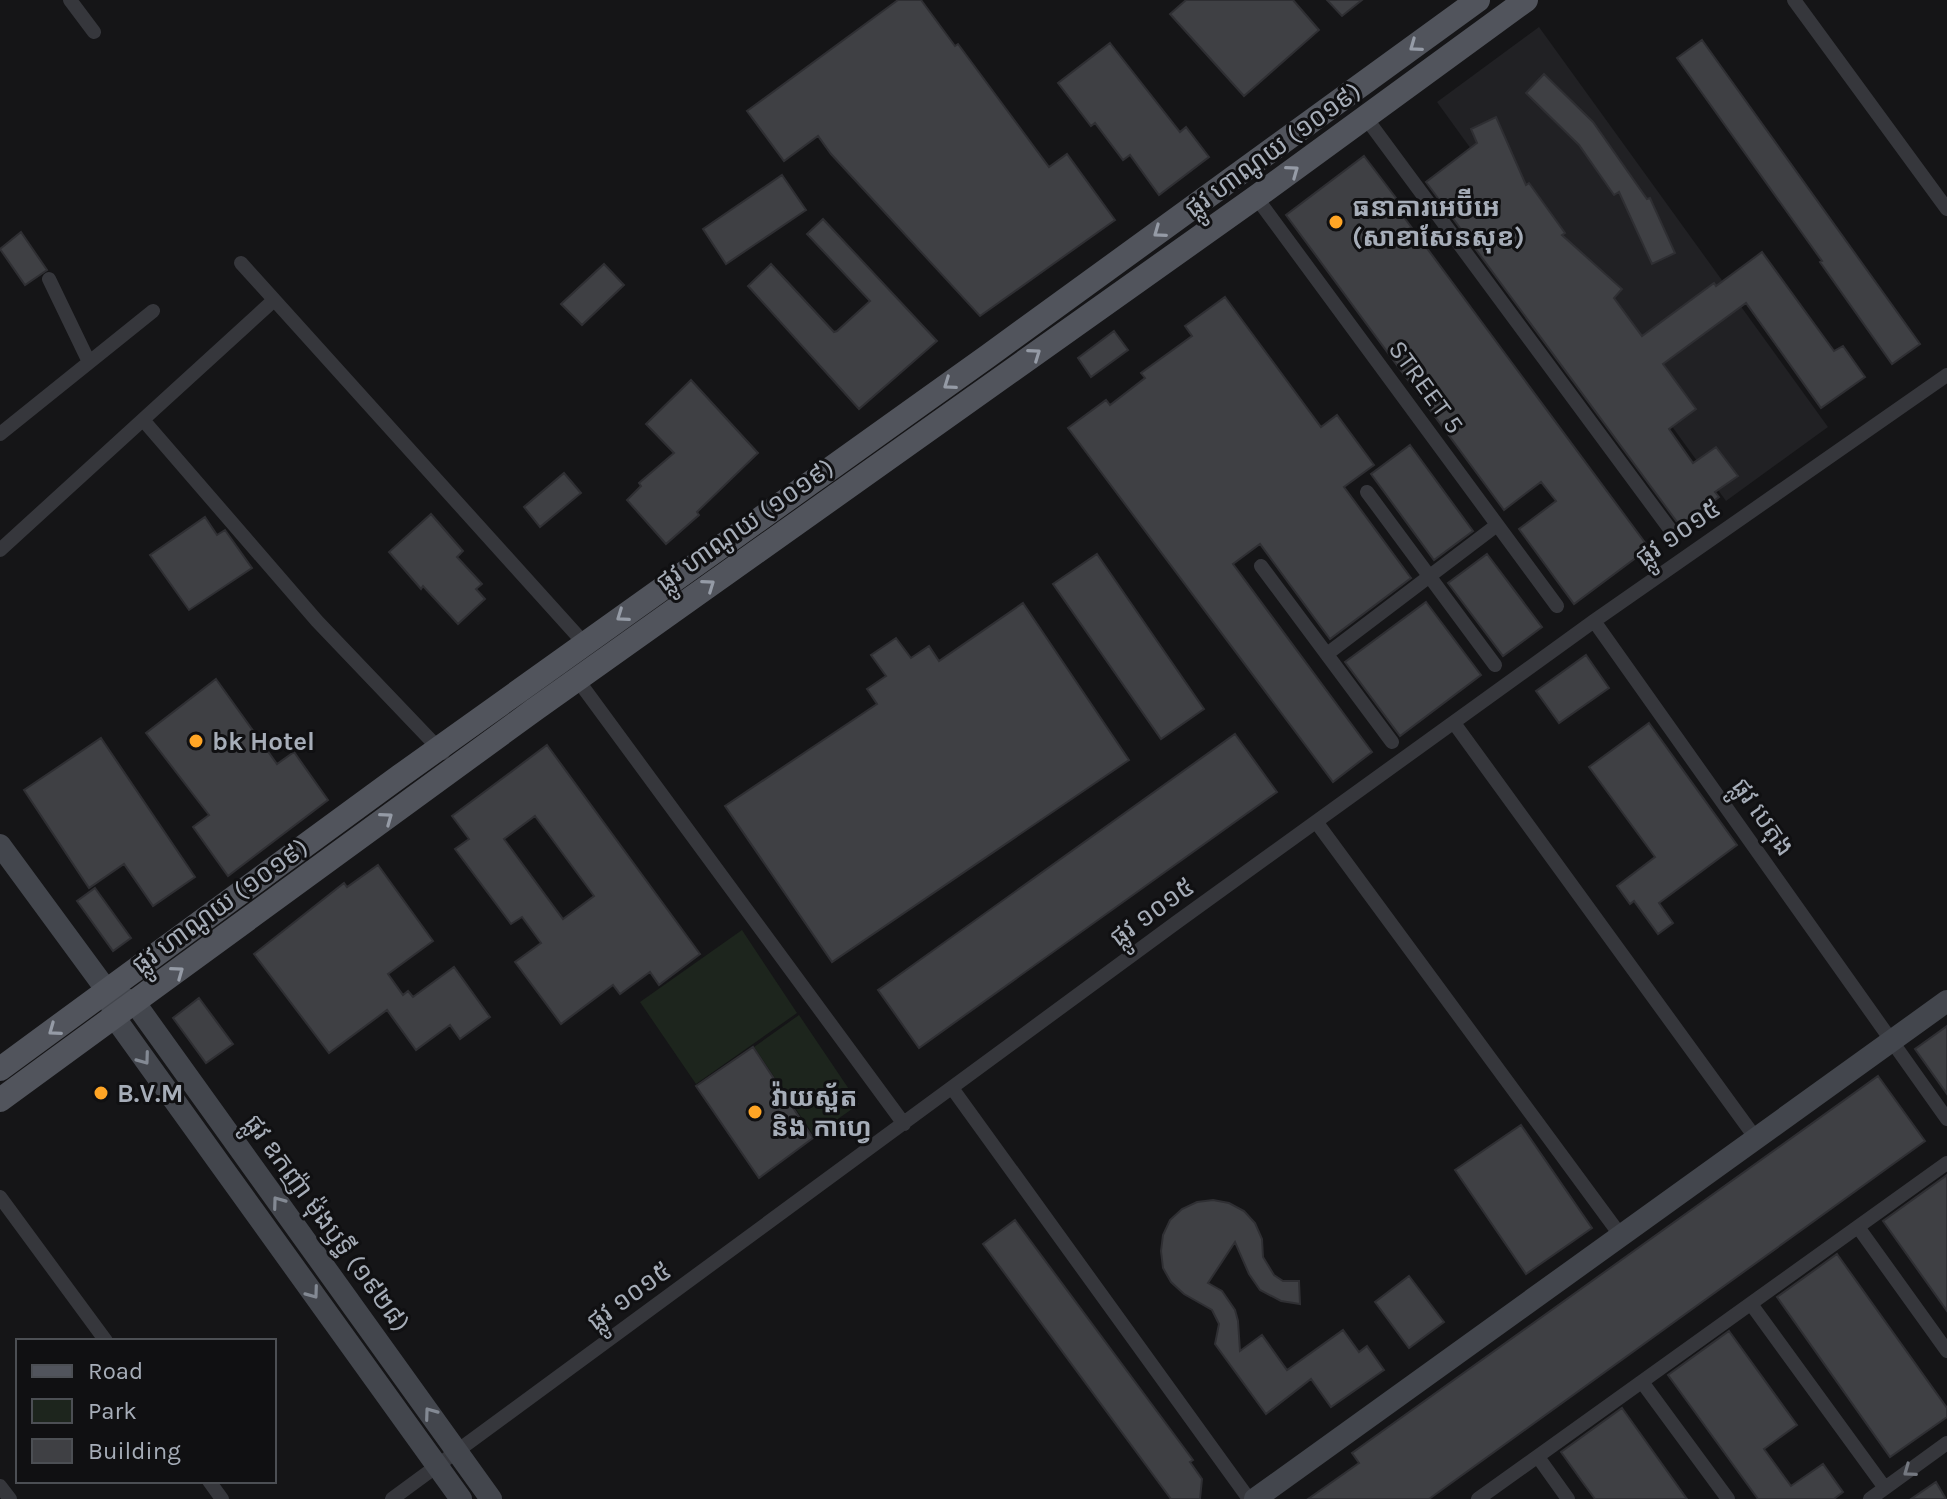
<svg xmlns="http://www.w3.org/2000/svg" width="1947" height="1499" font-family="Karla,'Noto Sans Khmer',sans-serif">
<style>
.built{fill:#212124}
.green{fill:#1d251d}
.building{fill:#3f4044;stroke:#2f2f33;stroke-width:2;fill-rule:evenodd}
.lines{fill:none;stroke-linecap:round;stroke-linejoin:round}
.street{stroke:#36373c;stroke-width:14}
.secondary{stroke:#43464d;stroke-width:22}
.primary{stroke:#51545c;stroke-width:24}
.oneway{stroke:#959ba6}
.oneway2{stroke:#838993}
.oneway3{stroke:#747880}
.poi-dot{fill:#ffa525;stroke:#101012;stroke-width:3}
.labels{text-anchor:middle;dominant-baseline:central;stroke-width:6;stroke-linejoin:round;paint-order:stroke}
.street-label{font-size:26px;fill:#a6adb8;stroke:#101012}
.poi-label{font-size:26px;font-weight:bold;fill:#a6adb8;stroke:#101012;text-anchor:start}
</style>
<rect width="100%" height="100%" fill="#151517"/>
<path class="built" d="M 1539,27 L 1828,427 L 1726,501 L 1437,102 Z"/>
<path class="green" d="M 742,930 L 797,1013 L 696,1084 L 640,1002 Z
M 799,1015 L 859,1104 L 814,1136 L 754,1047 Z"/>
<path class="building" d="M 898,0 L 921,0 L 955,46 L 958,44 L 1049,167 L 1067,154 L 1115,220 L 980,316 L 831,154 L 818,136 L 784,161 L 747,111 Z
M 1186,0 L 1293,0 L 1319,30 L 1244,96 L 1170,14 Z
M 1327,0 L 1362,0 L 1342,16 Z
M 1702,40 L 1920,344 L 1892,364 L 1820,262 L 1822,261 L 1677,58 Z
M 1110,43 L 1180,132 L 1186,127 L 1209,157 L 1159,195 L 1130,155 L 1123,160 L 1095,123 L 1091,126 L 1058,83 Z
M 1544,74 L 1593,122 L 1647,199 L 1650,198 L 1675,253 L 1652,264 L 1619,192 L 1614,195 L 1579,145 L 1526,93 Z
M 1496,117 L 1526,185 L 1529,183 L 1565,233 L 1562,235 L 1622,289 L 1614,298 L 1642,336 L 1714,283 L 1716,286 L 1762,252 L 1834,351 L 1843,346 L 1865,377 L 1821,408 L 1746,303 L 1663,364 L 1696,409 L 1669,429 L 1693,463 L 1716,447 L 1738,476 L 1715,492 L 1719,497 L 1680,526 L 1426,182 L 1477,143 L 1471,129 Z
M 1364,156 L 1396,198 L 1392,201 L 1649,548 L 1574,604 L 1519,529 L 1556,501 L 1541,482 L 1504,510 L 1286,215 Z
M 782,175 L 806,210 L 726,264 L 703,229 Z
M 823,219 L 937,341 L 859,409 L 748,286 L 771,264 L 834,332 L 837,331 L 870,301 L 807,234 Z
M 21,232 L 47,270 L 25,285 L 0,249 Z
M 604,264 L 624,285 L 582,325 L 561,304 Z
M 1225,297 L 1321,427 L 1337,415 L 1374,465 L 1344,487 L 1411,578 L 1330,639 L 1260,544 L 1233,564 L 1372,752 L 1333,782 L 1068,428 L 1106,400 L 1110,405 L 1145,378 L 1141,373 L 1192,336 L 1185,326 Z
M 1114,331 L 1128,350 L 1091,377 L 1078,358 Z
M 691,380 L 758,453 L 697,512 L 699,515 L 666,544 L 627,500 L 641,486 L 639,483 L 674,453 L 646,424 Z
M 1410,445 L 1473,531 L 1434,560 L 1371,474 Z
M 564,473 L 581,493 L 540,527 L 524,507 Z
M 431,514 L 463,551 L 457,557 L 482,584 L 476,589 L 485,599 L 458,624 L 423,586 L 421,589 L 389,552 Z
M 205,517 L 217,535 L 225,530 L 252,568 L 189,610 L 150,555 Z
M 1097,554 L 1204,709 L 1161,739 L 1053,584 Z
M 1487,554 L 1542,627 L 1503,656 L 1448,583 Z
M 1426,602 L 1481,675 L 1400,736 L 1345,662 Z
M 1023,603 L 1129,760 L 832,962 L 725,806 L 877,704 L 867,689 L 886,676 L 871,655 L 896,638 L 911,658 L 929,646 L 939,661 Z
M 1586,655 L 1609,688 L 1559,723 L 1536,691 Z
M 216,679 L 277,764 L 294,752 L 328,800 L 228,876 L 193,827 L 209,815 L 146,733 Z
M 1649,723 L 1737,845 L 1659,903 L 1673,923 L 1658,934 L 1634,901 L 1630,904 L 1617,886 L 1655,857 L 1589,767 Z
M 1235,734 L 1277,792 L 919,1048 L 878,990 Z
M 101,738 L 195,877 L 153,906 L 124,864 L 89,888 L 24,790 Z
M 547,745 L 700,954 L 659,985 L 650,972 L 620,994 L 613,985 L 561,1024 L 515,962 L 541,943 L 522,917 L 511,924 L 455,849 L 469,839 L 452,816 ZM 535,816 L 594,896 L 563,919 L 504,839 Z
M 378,865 L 433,941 L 388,974 L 403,995 L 408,991 L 413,997 L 454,967 L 490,1017 L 460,1039 L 450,1025 L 416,1050 L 387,1010 L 329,1053 L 254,954 L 344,883 L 347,887 Z
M 95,888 L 131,938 L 113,951 L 77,901 Z
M 199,998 L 233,1044 L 206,1063 L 173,1018 Z
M 1947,1026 L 1947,1094 L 1915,1049 Z
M 753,1047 L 813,1138 L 759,1178 L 696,1086 Z
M 1878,1076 L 1925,1141 L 1429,1499 L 1308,1499 L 1359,1463 L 1352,1453 Z
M 1521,1125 L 1592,1228 L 1526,1274 L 1455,1170 Z
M 1947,1175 L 1947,1311 L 1883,1221 Z
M 1213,1200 L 1229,1203 L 1244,1211 L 1255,1223 L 1262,1239 L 1263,1257 L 1274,1275 L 1283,1281 L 1299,1281 L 1300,1304 L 1281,1301 L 1260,1290 L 1249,1274 L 1235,1242 L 1208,1283 L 1222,1291 L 1235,1310 L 1238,1321 L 1240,1351 L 1262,1335 L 1287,1370 L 1343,1330 L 1359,1352 L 1367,1346 L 1384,1370 L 1331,1407 L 1311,1379 L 1266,1414 L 1215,1344 L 1219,1324 L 1212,1310 L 1184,1294 L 1171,1282 L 1163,1268 L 1161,1251 L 1163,1235 L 1170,1220 L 1182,1209 L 1197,1202 Z
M 1015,1220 L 1193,1460 L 1190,1462 L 1202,1479 L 1200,1499 L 1171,1499 L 983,1244 Z
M 1837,1254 L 1947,1408 L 1947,1417 L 1890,1457 L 1777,1297 Z
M 1409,1276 L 1444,1322 L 1409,1348 L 1375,1302 Z
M 1729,1331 L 1797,1425 L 1764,1449 L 1791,1486 L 1823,1464 L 1843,1492 L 1834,1499 L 1758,1499 L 1668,1375 Z
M 1622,1408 L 1687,1499 L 1595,1499 L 1581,1480 L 1561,1452 Z
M 1936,1482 L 1946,1499 L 1911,1499 Z"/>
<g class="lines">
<path class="street" d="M 70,0 L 94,32
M 1794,0 L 1947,209
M 1366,118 L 1675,536
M 1256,197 L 1557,606
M 241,263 L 584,643
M 49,279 L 89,362
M 144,421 L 317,621 L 443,753
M 0,434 L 153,311
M 1367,492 L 1495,665
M 0,550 L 274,300
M 1261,566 L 1392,742
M 1594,621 L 1947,1119
M 1327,654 L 1497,525
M 577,679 L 904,1124
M 1454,723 L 1757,1140
M 1317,823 L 1621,1236
M 952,1088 L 1249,1499
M 0,1197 L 106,1341
M 1858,1227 L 1947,1351
M 1751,1304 L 1885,1488
M 1642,1382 L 1728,1499
M 1538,1457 L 1568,1499
M 209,1481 L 222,1499
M 0,1486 L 10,1499
M 392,1499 L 1177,922 L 1594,621 L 1947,375
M 1478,1499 L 1947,1163
M 1870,1499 L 1947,1443"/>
<path class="secondary" d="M 0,845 L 108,992 L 115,1018 L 461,1499
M 117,995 L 135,1003 L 491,1499
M 1255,1499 L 1947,1001"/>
<path class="primary" d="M 0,1069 L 400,776 L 988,356 L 1478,0
M 0,1100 L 534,710 L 1256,197 L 1526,0"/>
</g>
<defs><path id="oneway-chevron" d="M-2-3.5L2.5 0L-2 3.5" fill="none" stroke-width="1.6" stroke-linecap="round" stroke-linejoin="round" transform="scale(2)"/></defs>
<g class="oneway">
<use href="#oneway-chevron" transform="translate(1415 46) rotate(144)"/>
<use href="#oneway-chevron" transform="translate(1293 171) rotate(-36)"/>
<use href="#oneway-chevron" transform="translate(1159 232) rotate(144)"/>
<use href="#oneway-chevron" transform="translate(1035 354) rotate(-35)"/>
<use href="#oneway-chevron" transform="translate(949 384) rotate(145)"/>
<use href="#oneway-chevron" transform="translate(709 585) rotate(-35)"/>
<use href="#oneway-chevron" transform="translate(622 616) rotate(145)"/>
<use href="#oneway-chevron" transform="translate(387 818) rotate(-36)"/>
<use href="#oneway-chevron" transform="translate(178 972) rotate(-36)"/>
<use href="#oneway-chevron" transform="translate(54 1030) rotate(144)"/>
</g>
<g class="oneway2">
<use href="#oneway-chevron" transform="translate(144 1059) rotate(54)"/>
<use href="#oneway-chevron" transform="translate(278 1202) rotate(-126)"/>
<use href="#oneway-chevron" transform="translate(313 1293) rotate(54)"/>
<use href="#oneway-chevron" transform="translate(430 1413) rotate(-126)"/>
</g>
<use class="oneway3" href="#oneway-chevron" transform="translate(1909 1471) rotate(144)"/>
<g class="poi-dot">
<circle cx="1336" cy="222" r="8"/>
<circle cx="196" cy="741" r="8"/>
<circle cx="101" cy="1093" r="8"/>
<circle cx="755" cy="1112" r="8"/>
</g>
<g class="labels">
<g class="street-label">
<text transform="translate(1273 150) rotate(-36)">ផ្លូវ ហាណូយ (១០១៩)</text>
<text transform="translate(1426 387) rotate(54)">STREET 5</text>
<text transform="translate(745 525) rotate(-35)">ផ្លូវ ហាណូយ (១០១៩)</text>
<text transform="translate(1678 533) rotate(-35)">ផ្លូវ ១០១៥</text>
<text transform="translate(1763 817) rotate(55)">ផ្លូវ បេតុង</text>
<text transform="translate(220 906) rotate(-36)">ផ្លូវ ហាណូយ (១០១៩)</text>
<text transform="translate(1152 912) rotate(-36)">ផ្លូវ ១០១៥</text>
<text transform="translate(327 1223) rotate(54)">ផ្លូវ ឧកញ៉ា ម៉ុងឫទ្ធី (១៩២៨)</text>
<text transform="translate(629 1296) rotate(-36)">ផ្លូវ ១០១៥</text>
</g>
<g class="poi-label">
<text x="1352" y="207">ធនាគារអេប៊ីអេ<tspan x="1352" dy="30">(សាខាសែនសុខ)</tspan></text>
<text x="212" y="741">bk Hotel</text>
<text x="117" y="1093">B.V.M</text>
<text x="771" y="1097">វ៉ាយស្ព័ត<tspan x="771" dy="30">និង កាហ្វេ</tspan></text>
</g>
</g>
<rect x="16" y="1339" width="260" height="144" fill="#101012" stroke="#4c4f54" stroke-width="2"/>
<rect x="32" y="1365" width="40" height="12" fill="#51545c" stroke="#4c4f54" stroke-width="2"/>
<text x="88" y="1379" font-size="24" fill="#a6adb8">Road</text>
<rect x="32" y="1399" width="40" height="24" fill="#1d251d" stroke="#4c4f54" stroke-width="2"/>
<text x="88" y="1419" font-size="24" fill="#a6adb8">Park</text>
<rect x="32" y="1439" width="40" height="24" fill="#3f4044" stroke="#4c4f54" stroke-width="2"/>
<text x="88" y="1459" font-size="24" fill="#a6adb8">Building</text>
</svg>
